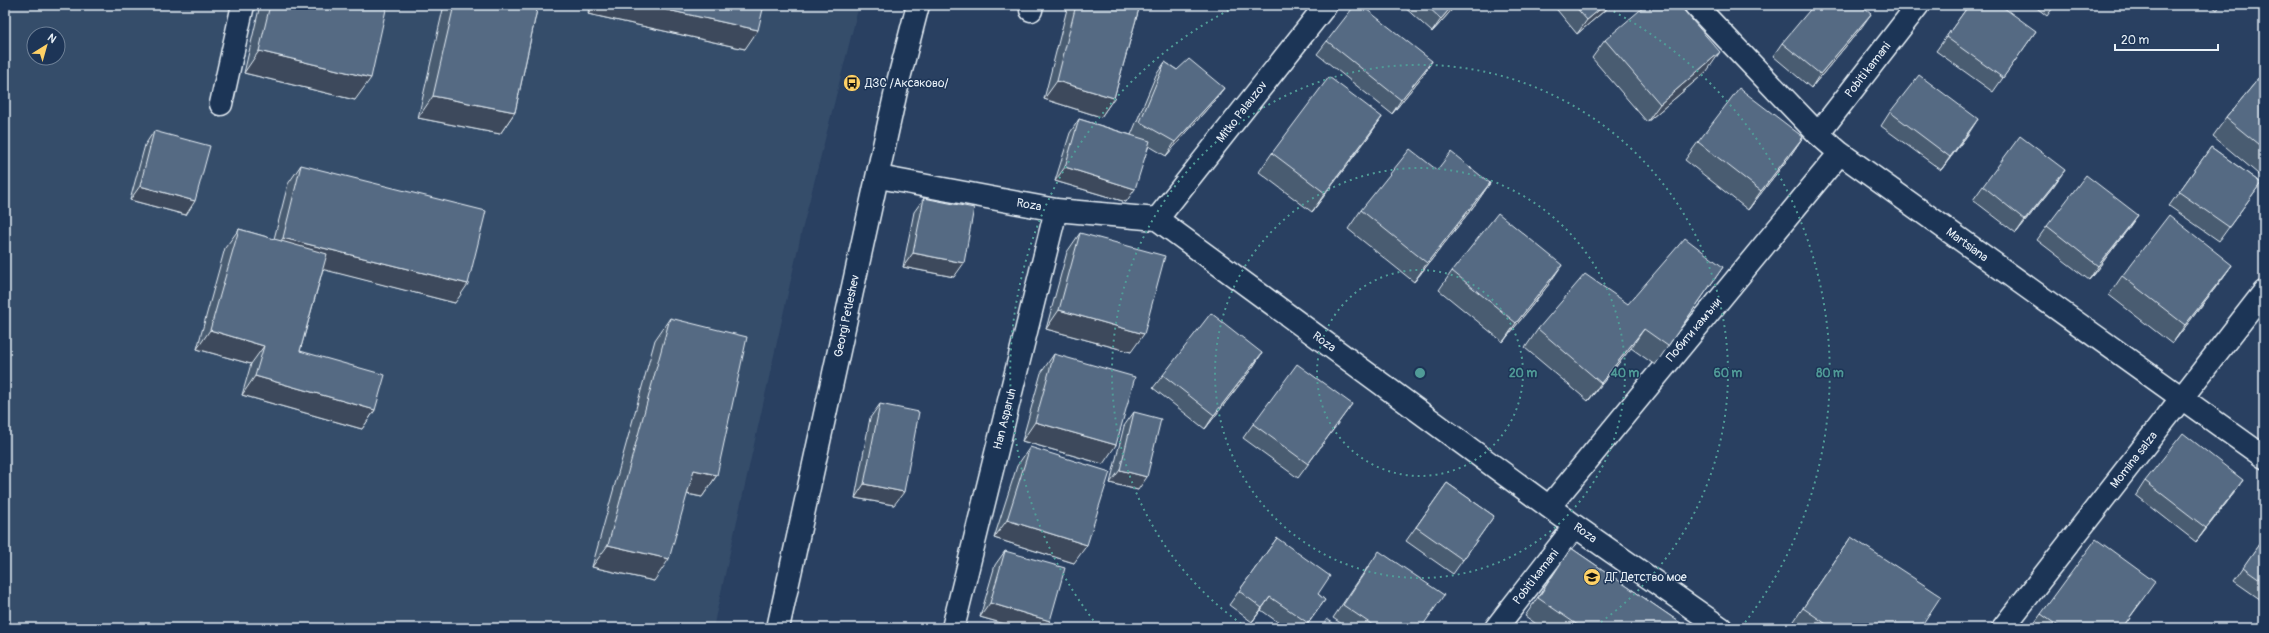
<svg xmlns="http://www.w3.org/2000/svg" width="2269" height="633" font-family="Pangolin,sans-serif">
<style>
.built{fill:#364d6b;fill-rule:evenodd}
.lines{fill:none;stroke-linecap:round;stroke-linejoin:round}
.minor-casing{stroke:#e8f1f8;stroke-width:25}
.major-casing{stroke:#e8f1f8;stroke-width:25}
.minor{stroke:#1d3557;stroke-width:22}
.major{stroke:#1d3557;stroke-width:22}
.wall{fill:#495b71;stroke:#e8f1f8}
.shaded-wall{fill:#3c4a5c;stroke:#e8f1f8}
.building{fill:#556a83;stroke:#e8f1f8}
.ring{fill:none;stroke:#509b97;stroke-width:2;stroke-dasharray:2 4}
.labels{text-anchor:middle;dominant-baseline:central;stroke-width:3;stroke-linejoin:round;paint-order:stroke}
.street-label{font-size:12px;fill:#e8f1f8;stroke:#1d3557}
.poi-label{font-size:12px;fill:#e8f1f8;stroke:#1d3557;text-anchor:start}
.centre{fill:#509b97;stroke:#1d3557;stroke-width:2}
.ring-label{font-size:12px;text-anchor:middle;font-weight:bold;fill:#509b97;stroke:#1d3557;stroke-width:3;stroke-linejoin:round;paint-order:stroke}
</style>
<rect width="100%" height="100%" fill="#294061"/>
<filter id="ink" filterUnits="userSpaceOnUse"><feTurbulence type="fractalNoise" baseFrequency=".025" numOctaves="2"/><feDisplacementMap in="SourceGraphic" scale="8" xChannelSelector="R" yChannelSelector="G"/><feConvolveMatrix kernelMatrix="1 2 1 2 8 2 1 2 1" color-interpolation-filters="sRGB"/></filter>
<g filter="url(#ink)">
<path class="built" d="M 5,5 L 859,5 L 802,230 L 713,628 L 5,628 ZM 34,34 L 58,34 L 58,58 L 34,58 Z"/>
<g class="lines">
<defs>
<path id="minor" d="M 1695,5 L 1818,134 L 1840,153 L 2264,457
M 1031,10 L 1032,5
M 221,104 L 243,5
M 1818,134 L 1918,5
M 879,177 L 1056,210 L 1157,219 L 1575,526 L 1721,628
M 1157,219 L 1326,5
M 1549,507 L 1840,153
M 953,628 L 1056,210
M 1496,628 L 1575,526
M 2003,628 L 2264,292"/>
<path id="major" d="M 778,628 L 898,82 L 918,5"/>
</defs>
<use href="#minor" class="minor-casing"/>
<use href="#major" class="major-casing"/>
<use href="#minor" class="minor"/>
<use href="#major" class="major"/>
</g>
<path class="wall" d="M 260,5 L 387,5 L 355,100 L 244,73 Z
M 444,5 L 538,5 L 515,112 L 500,134 L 418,118 Z
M 589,5 L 764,5 L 745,49 L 588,14 Z
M 1068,5 L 1140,5 L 1114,98 L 1101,117 L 1044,99 Z
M 1402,5 L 1456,5 L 1432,32 Z
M 1553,5 L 1611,5 L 1577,34 Z
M 1969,5 L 2036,31 L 1993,92 L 1936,51 Z
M 2033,5 L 2055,5 L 2047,16 Z
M 2211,5 L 2221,5 L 2217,10 Z
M 1861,28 L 1811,88 L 1773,56 L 1782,43 Z
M 1605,40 L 1707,71 L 1647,122 L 1592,58 Z
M 1327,41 L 1432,61 L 1423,75 L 1392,114 L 1317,54 Z
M 1165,62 L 1177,70 L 1224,88 L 1214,101 L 1166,156 L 1149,146 L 1126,202 L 1055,181 L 1070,133 L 1079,119 L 1131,135 L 1156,75 Z
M 2264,72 L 2264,179 L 2213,136 L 2226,118 Z
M 1890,112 L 1969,133 L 1941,170 L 1881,126 Z
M 1382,117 L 1369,136 L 1312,212 L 1259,172 L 1272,153 Z
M 154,131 L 186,215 L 130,200 L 145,145 Z
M 1803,137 L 1790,156 L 1748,210 L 1685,160 L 1698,142 Z
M 2211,147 L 2261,183 L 2219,241 L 2169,206 Z
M 301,165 L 455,303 L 323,269 L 300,351 L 375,410 L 362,429 L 242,395 L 251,364 L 197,349 L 225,248 L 239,229 L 274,239 L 288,184 Z
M 1437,170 L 1490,183 L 1477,202 L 1414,282 L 1348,229 L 1361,210 Z
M 2055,184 L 2016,233 L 1973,200 L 1983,186 Z
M 924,198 L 954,277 L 903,267 L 914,212 Z
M 2047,226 L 2128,229 L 2089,280 L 2037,240 Z
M 1080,233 L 1131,352 L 1046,329 L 1067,252 Z
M 2232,265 L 2219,283 L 2172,344 L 2109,295 L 2122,276 Z
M 1723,267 L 1655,365 L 1631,348 L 1588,401 L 1525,348 L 1538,329 L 1628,304 Z
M 1452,271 L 1549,284 L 1503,342 L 1439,290 Z
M 670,318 L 717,475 L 702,497 L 687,494 L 654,581 L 592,567 L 655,340 Z
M 1262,353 L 1253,367 L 1205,429 L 1153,388 L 1163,375 Z
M 1054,354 L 1103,464 L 1022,441 L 1041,373 Z
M 880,404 L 894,505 L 855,498 L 870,418 Z
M 1352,404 L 1298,478 L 1243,438 L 1253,424 Z
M 1134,412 L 1138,490 L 1110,483 L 1124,426 Z
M 1030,447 L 1074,563 L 994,538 L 1017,466 Z
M 2145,481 L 2234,493 L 2196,542 L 2136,495 Z
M 1447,483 L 1494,516 L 1453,574 L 1406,541 Z
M 1851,537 L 1920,628 L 1791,628 L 1790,627 Z
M 2264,537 L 2264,602 L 2234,581 Z
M 1277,538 L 1318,594 L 1325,600 L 1305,628 L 1286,628 L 1261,610 L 1252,622 L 1229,605 Z
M 1571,548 L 1688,628 L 1542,628 L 1525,616 Z
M 1005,551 L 1045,628 L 1019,628 L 980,617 L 995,565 Z
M 1369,565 L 1421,628 L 1348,628 L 1333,618 Z
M 2142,601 L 2122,628 L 2031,628 L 2041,614 Z"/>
<path class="shaded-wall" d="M 594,5 L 645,5 L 758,30 L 745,49 L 588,14 Z
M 1453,5 L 1456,5 L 1432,32 L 1441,19 Z
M 1605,5 L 1611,5 L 1577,34 L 1587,20 Z
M 1871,14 L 1861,28 L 1811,88 L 1820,74 Z
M 259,51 L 371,78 L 355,100 L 244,73 Z
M 1720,52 L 1707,71 L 1647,122 L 1660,104 Z
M 1432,61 L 1423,75 L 1392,114 L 1401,100 Z
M 1057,81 L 1114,98 L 1101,117 L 1044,99 Z
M 1224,88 L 1214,101 L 1166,156 L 1175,142 Z
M 433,96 L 515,112 L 500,134 L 418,118 Z
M 1382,117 L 1369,136 L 1312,212 L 1325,193 Z
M 1978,119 L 1969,133 L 1941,170 L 1950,157 Z
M 1803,137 L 1790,156 L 1748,210 L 1761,191 Z
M 1065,167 L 1135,189 L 1126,202 L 1055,181 Z
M 2065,170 L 2055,184 L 2016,233 L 2025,220 Z
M 1490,183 L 1477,202 L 1414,282 L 1427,263 Z
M 140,186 L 195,201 L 186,215 L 130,200 Z
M 2138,215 L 2128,229 L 2089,280 L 2098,266 Z
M 283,238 L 468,284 L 455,303 L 270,256 Z
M 913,253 L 964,263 L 954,277 L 903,267 Z
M 1562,265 L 1549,284 L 1503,342 L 1516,323 Z
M 2232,265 L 2219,283 L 2172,344 L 2185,325 Z
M 1059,310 L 1144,334 L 1131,352 L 1046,329 Z
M 1644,329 L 1631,348 L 1588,401 L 1601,383 Z
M 210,330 L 264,346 L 251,364 L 197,349 Z
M 1262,353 L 1253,367 L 1205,429 L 1214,415 Z
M 255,376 L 375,410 L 362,429 L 242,395 Z
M 1035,422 L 1116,445 L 1103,464 L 1022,441 Z
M 694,470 L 717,475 L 702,497 L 678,492 Z
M 1120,470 L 1147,477 L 1138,490 L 1110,483 Z
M 2243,480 L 2234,493 L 2196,542 L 2206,528 Z
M 864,484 L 904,492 L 894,505 L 855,498 Z
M 1007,520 L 1087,545 L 1074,563 L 994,538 Z
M 608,545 L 669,559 L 654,581 L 592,567 Z
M 1270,597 L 1261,610 L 1252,622 L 1262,608 Z
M 990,603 L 1050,621 L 1045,628 L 1019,628 L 980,617 Z"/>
<path class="building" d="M 270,5 L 387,5 L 371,78 L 259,51 Z
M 454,5 L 538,5 L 515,112 L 433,96 Z
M 645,5 L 764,5 L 758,30 Z
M 1076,5 L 1140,5 L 1114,98 L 1057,81 Z
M 1355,5 L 1361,5 L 1432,61 L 1401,100 L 1327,41 Z
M 1426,5 L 1453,5 L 1441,19 Z
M 1574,5 L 1605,5 L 1587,20 Z
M 1646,5 L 1679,5 L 1720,52 L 1660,104 L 1605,40 Z
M 1814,5 L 1860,5 L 1871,14 L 1820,74 L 1782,43 Z
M 1969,5 L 2000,5 L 2036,31 L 2003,78 L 1946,37 Z
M 1189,59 L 1224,88 L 1175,142 L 1140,122 L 1165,62 L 1177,70 Z
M 2264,72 L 2264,149 L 2226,118 Z
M 1919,75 L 1978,119 L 1950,157 L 1890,112 Z
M 1329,77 L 1382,117 L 1325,193 L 1272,153 Z
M 1739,88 L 1803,137 L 1761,191 L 1698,142 Z
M 1079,119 L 1150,141 L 1135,189 L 1065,167 Z
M 154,131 L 210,146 L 195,201 L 140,186 Z
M 2020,136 L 2065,170 L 2025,220 L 1983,186 Z
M 2211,147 L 2261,183 L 2229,227 L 2179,192 Z
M 1410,149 L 1437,170 L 1451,152 L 1490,183 L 1427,263 L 1361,210 Z
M 301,165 L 486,211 L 468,284 L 283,238 Z
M 2086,175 L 2138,215 L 2098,266 L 2047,226 Z
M 924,198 L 974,208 L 964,263 L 913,253 Z
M 1498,213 L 1562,265 L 1516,323 L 1452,271 Z
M 2169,215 L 2232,265 L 2185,325 L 2122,276 Z
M 239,229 L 327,254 L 300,351 L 385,375 L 375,410 L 255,376 L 264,346 L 210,330 Z
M 1080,233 L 1165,256 L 1144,334 L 1059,310 Z
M 1685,238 L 1723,267 L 1668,346 L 1644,329 L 1601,383 L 1538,329 L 1585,274 L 1628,304 Z
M 1211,313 L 1262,353 L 1214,415 L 1163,375 Z
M 670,318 L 747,337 L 717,475 L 694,470 L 669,559 L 608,545 Z
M 1054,354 L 1135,377 L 1116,445 L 1035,422 Z
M 1297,364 L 1352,404 L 1308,464 L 1253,424 Z
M 880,404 L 919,412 L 904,492 L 864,484 Z
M 1134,412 L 1161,419 L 1147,477 L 1120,470 Z
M 2183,433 L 2243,480 L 2206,528 L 2145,481 Z
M 1030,447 L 1110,472 L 1087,545 L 1007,520 Z
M 1447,483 L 1494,516 L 1463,560 L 1416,527 Z
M 1851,537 L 1941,596 L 1920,628 L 1832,628 L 1803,608 Z
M 2264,537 L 2264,582 L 2243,567 Z
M 1277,538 L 1330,576 L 1318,594 L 1325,600 L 1308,623 L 1270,597 L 1262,608 L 1239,591 Z
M 2096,539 L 2155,582 L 2122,628 L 2061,628 L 2041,614 Z
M 1571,548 L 1688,628 L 1582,628 L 1538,598 Z
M 1005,551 L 1065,568 L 1050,621 L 990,603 Z
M 1379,551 L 1444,595 L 1421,628 L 1377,628 L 1343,605 Z
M 1327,619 L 1340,628 L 1321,628 Z"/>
</g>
<g class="ring">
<circle cx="1420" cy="373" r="103"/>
<circle cx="1420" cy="373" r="205"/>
<path d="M1246 627A308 308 0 1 1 1594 627"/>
<path d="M1097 625A410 410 0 0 1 1237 6M1603 6A410 410 0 0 1 1743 625"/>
</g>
<defs>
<symbol id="bus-disc" viewBox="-11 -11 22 22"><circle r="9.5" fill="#ffd166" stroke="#1d3557"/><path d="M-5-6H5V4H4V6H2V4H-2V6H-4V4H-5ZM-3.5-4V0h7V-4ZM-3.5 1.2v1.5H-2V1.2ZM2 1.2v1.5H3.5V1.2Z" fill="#111"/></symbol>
<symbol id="school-disc" viewBox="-11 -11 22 22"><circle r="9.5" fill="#ffd166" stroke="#1d3557"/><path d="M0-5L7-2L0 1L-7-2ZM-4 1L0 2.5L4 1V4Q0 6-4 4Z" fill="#111"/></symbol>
</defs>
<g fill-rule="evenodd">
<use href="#bus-disc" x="842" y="73" width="20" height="20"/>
<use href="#school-disc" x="1582" y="567" width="20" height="20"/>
</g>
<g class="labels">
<g class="street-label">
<text transform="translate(1868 70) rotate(-52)">Pobiti kamani</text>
<text transform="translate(1242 112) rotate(-52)">Mitko Palauzov</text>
<text transform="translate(1029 205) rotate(10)">Roza</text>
<text transform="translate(1967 245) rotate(36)">Martsiana</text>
<text transform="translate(847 316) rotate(-78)">Georgi Petleshev</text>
<text transform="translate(1694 330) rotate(-50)">Побити камъни</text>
<text transform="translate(1324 342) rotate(36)">Roza</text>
<text transform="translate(1005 419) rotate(-76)">Han Asparuh</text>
<text transform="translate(2134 460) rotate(-52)">Momina salza</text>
<text transform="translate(1585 533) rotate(35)">Roza</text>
<text transform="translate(1536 577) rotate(-52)">Pobiti kamani</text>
</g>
<g class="poi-label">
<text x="865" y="83">ДЗС /Аксаково/</text>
<text x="1605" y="577">ДГ Детство мое</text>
</g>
</g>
<circle cx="1420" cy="373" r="6" class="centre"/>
<g class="ring-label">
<text x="1523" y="377">20 m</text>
<text x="1625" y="377">40 m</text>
<text x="1728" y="377">60 m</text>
<text x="1830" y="377">80 m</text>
</g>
<rect width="2269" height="633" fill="none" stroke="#1d3557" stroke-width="20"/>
<rect x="10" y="10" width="2249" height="613" fill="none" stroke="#e8f1f8" stroke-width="1.5" filter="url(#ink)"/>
<g transform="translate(46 46) rotate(37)"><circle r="19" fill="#1d3557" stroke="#6e8097"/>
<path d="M0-3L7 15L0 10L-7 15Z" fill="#ffd166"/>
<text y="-6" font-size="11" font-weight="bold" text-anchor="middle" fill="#e8f1f8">N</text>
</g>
<path d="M2115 44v6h103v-6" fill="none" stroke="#e8f1f8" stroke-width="2"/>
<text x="2121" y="44" font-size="12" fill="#e8f1f8" stroke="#1d3557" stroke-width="3" paint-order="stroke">20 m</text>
</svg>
